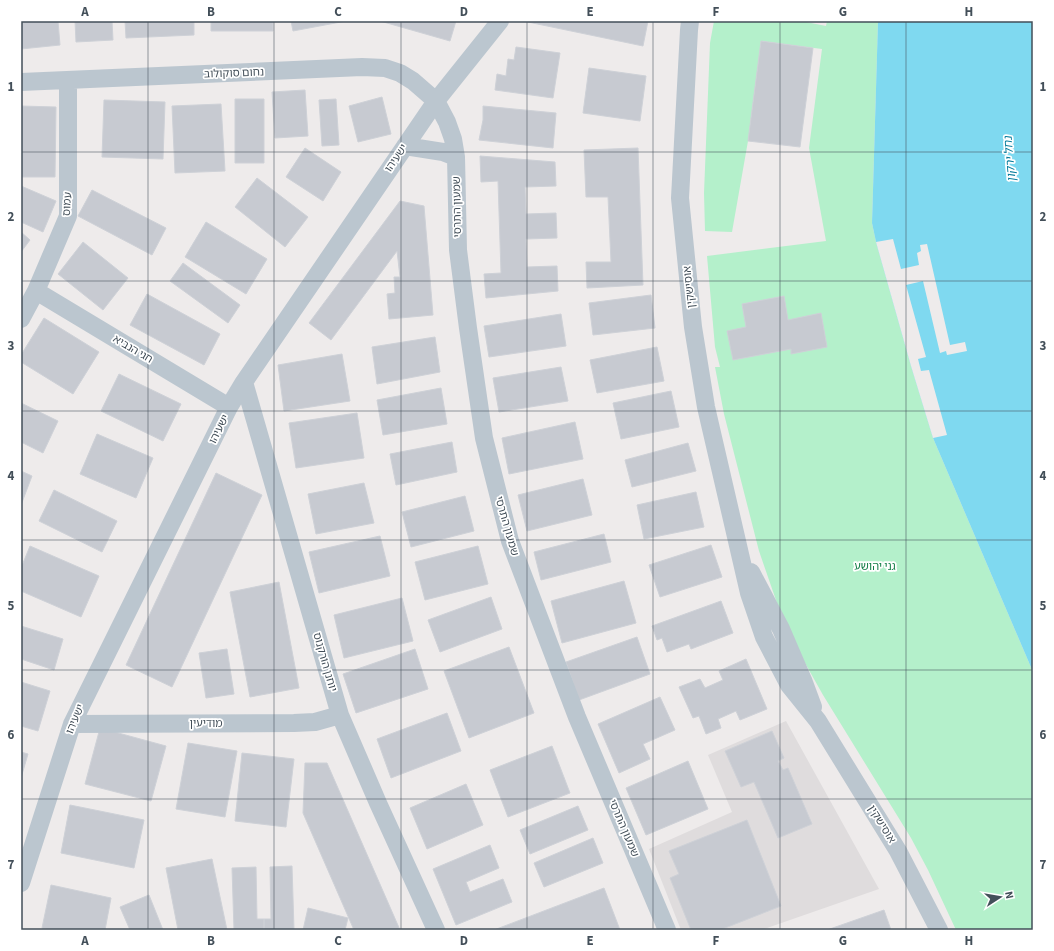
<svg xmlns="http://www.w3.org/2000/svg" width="1054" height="951" font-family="'Source Sans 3','Noto Sans Hebrew',sans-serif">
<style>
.education{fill:#dfdcdd}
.green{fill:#b4f0cb}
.water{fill:#7fd9f0}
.pier{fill:#eeebeb}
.building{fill:#c7cad1;stroke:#ced1d7}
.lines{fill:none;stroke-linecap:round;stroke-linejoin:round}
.street{stroke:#bbc6cf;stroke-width:18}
.grid{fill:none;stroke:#434f59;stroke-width:1;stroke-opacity:0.55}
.labels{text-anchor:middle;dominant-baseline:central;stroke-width:3.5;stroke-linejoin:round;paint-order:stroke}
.street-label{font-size:11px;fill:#434f59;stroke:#fff}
.park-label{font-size:11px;fill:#117d46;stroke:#fff}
.water-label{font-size:12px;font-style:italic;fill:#057c9c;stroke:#fff}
.neatline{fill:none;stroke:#434f59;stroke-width:1.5}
.grid-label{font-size:13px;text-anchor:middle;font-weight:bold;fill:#434f59}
</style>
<rect width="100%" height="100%" fill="#eeebeb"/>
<path class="education" d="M 786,721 L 879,889 L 761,930 L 681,930 L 649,849 L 732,812 L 708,755 Z"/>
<path class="green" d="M 714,21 L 801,21 L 826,26 L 827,21 L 878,21 L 872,223 L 876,242 L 911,366 L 933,438 L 1033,672 L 1033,930 L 956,930 L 928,870 L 911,838 L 823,695 L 805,663 L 778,606 L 759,551 L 724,414 L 715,367 L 720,367 L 715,347 L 707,256 L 826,241 L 809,148 L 822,49 L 761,41 L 748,141 L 732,232 L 705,231 L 704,193 L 710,43 Z"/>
<path class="water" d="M 878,21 L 1033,21 L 1033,672 L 933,438 L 911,366 L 876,242 L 872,223 Z"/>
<path class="pier" d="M 893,239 L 901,269 L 919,265 L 917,253 L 921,251 L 920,245 L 927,244 L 950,345 L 965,342 L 967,351 L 947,355 L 946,351 L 940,353 L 923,281 L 906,285 L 926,357 L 918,359 L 921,371 L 929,370 L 947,435 L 933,438 L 911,366 L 876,242 Z"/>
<path class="building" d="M 21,21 L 58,21 L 60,45 L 21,49 Z
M 75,21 L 112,21 L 113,40 L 76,42 Z
M 125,21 L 194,21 L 194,35 L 126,38 Z
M 211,21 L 273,21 L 273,31 L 211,31 Z
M 291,21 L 346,21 L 293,31 Z
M 380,21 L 456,21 L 450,41 Z
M 529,21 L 648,21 L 643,46 L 528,22 Z
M 761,41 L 813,48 L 800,147 L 748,141 Z
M 516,47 L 560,53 L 553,98 L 495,90 L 497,74 L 506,76 L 508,59 L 514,60 Z
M 589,68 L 646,76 L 640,121 L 583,113 Z
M 305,90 L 308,136 L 275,138 L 272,92 Z
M 382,97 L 391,134 L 358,142 L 349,106 Z
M 235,99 L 264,99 L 264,163 L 235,163 Z
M 336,99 L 339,145 L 322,146 L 319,100 Z
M 104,100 L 165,102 L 163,159 L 102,157 Z
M 221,104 L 225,171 L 175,173 L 172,106 Z
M 21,106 L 56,107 L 55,177 L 21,177 Z
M 483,106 L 556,113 L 553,148 L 479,140 L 483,120 Z
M 305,148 L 341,172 L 323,201 L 286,177 Z
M 638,148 L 643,285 L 587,288 L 586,262 L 611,262 L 608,197 L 586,197 L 584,150 Z
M 480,156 L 555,162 L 556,186 L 525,187 L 526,214 L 556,213 L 557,238 L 526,239 L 527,267 L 557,266 L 558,291 L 486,298 L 484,274 L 501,273 L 498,181 L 481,182 Z
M 257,178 L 308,217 L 285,247 L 235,207 Z
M 21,186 L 56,201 L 43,232 L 21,222 Z
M 92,190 L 166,228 L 152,255 L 78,216 Z
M 400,201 L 424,206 L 433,315 L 389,319 L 387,294 L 395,293 L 394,277 L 400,277 L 397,251 L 331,340 L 309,323 Z
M 206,222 L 267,259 L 246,294 L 185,257 Z
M 21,232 L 30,240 L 21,252 Z
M 83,242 L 128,278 L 103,310 L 58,274 Z
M 183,263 L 240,305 L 228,323 L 170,281 Z
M 147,294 L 220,334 L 204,365 L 130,325 Z
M 651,295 L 655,328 L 593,335 L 589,303 Z
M 784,296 L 788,320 L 821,313 L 827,347 L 791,354 L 791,349 L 733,360 L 727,331 L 746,327 L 742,304 Z
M 561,314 L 566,346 L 489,357 L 484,326 Z
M 44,318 L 99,352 L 73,394 L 21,362 L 21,355 Z
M 435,337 L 440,372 L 377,384 L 372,347 Z
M 657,347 L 664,381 L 597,393 L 590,360 Z
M 342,354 L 350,401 L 284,411 L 278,365 Z
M 561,367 L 568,401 L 499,412 L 493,378 Z
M 119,374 L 181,404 L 163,441 L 101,411 Z
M 441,388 L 447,424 L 383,435 L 377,400 Z
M 671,391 L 679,427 L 621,439 L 613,403 Z
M 21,403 L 58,421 L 43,453 L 21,442 Z
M 357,413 L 364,458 L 296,468 L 289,423 Z
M 575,422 L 583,459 L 509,474 L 502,438 Z
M 97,434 L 153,458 L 136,498 L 80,474 Z
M 452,442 L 457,472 L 396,485 L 390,454 Z
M 688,443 L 696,471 L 632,487 L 625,460 Z
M 21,471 L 32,476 L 21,505 Z
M 216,473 L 262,495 L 172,687 L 126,665 Z
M 583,479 L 592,515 L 527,531 L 518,495 Z
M 364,483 L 374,523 L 316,534 L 308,494 Z
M 54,490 L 117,521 L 102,552 L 39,521 Z
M 696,492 L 704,527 L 644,539 L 637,505 Z
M 465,496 L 474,531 L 411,547 L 402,512 Z
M 604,534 L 611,562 L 541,580 L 534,552 Z
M 380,536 L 390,576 L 319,593 L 309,552 Z
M 711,545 L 722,577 L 660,597 L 649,565 Z
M 30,546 L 99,576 L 81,617 L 21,591 L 21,568 Z
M 478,546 L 488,584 L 425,600 L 415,562 Z
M 624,581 L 636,623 L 562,643 L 551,601 Z
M 279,582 L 299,688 L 250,697 L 230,592 Z
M 491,597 L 502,629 L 440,652 L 428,620 Z
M 402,598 L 413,641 L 344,658 L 334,615 Z
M 721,601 L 733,633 L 691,649 L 689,644 L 667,652 L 662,638 L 657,640 L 652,626 Z
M 21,626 L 63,639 L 54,670 L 21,659 Z
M 637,637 L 650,674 L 579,700 L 566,662 Z
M 509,647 L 534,713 L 469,738 L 444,671 Z
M 227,649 L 234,694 L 206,698 L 199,653 Z
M 415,649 L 428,689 L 356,713 L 343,674 Z
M 746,659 L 767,709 L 740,720 L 736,711 L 718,719 L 721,728 L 706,734 L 699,716 L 693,718 L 679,687 L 700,679 L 705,688 L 723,680 L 719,671 Z
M 21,682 L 50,691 L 38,731 L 21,726 Z
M 660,697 L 675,730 L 643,744 L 650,759 L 619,773 L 598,724 Z
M 447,713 L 461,751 L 391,778 L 377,739 Z
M 100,728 L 166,746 L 151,801 L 85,784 Z
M 772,731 L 784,758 L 778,761 L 783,770 L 788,768 L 812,824 L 778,838 L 754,782 L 741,787 L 725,751 Z
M 188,743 L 237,751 L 225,817 L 176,809 Z
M 552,746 L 570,793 L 508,817 L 490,770 Z
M 21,752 L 28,754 L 21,778 Z
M 242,753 L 294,759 L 286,827 L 235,821 Z
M 688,761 L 708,809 L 646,835 L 626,788 Z
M 305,763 L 327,763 L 400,930 L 354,930 L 303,813 Z
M 466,784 L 483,825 L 427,849 L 410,808 Z
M 70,805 L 144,820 L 134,868 L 61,853 Z
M 578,806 L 588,830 L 530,854 L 520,830 Z
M 747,820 L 781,906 L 720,930 L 691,930 L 670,878 L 679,874 L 669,851 Z
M 593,838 L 603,863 L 544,887 L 534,863 Z
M 490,845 L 499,868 L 466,882 L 470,892 L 503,879 L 512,902 L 456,925 L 433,869 Z
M 212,859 L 227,930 L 178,930 L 166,868 Z
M 292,866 L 294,930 L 264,930 L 264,919 L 271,919 L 270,867 Z
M 256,867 L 257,919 L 264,919 L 264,930 L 234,930 L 232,868 Z
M 51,885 L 111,898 L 105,930 L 50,930 L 42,928 Z
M 604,888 L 620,930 L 494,930 Z
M 149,895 L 163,930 L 130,930 L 120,907 Z
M 308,908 L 348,918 L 345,930 L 303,930 Z
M 884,910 L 891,930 L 827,930 Z"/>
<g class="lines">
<path class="street" d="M 690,21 L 689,30 L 680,198 L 693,327 L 706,407 L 749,593 L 764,637 L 789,685 L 818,721 L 898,851 L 939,930
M 21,82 L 362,67 L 385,68 L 400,73 L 413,81 L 436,101 L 447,122 L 453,139 L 456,157 L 458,250 L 468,328 L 484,438 L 510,541 L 577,717 L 667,930
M 405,146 L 443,152 L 456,157
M 36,291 L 229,407
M 21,319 L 36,291 L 68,216 L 68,80
M 244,382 L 340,715 L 378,803 L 436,930
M 751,572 L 781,629 L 803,680 L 813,707
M 72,724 L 294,723 L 315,722 L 340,715
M 21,883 L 72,724 L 229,407 L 244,382 L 436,101 L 500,21"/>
</g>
<path class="grid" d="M 148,21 L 148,930M 274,21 L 274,930M 401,21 L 401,930M 527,21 L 527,930M 653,21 L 653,930M 780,21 L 780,930M 906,21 L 906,930M 21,152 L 1033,152M 21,281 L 1033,281M 21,411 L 1033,411M 21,540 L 1033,540M 21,670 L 1033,670M 21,799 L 1033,799"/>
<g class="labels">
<g class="street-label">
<text transform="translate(234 73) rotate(-2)">נחום סוקולוב</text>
<text transform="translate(396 158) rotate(-56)">ישעיהו</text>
<text transform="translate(67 204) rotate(-86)">עמוס</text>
<text transform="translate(457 207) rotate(-91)">שמעון התרסי</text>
<text transform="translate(689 287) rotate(-96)">אוסישקין</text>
<text transform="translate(133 349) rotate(31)">חגי הנביא</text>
<text transform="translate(219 429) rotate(-63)">ישעיהו</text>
<text transform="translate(507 526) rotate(74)">שמעון התרסי</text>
<text transform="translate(325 662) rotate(74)">יוחנן הורקנוס</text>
<text transform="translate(75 719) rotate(-67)">ישעיהו</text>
<text x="206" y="723">מודיעין</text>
<text transform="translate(882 824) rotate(58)">אוסישקין</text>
<text transform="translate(624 828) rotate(67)">שמעון התרסי</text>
</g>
<g class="park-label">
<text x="875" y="566">גני יהושע</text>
</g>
<g class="water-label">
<text transform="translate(1010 159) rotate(-95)">נחל ירקון</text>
</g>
</g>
<rect width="1054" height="951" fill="none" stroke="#ffffff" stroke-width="44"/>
<g transform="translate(1000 897) rotate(78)" stroke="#ffffff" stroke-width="3" paint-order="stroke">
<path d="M0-3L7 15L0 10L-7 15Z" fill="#434f59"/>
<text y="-6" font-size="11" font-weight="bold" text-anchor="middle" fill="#434f59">N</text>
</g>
<rect x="22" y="22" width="1010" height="907" class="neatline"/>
<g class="grid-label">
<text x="85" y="16">A</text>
<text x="211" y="16">B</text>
<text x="338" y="16">C</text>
<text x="464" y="16">D</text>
<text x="590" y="16">E</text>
<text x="716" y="16">F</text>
<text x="843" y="16">G</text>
<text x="969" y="16">H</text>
<text x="11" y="91">1</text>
<text x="1043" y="91">1</text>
<text x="11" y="221">2</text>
<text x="1043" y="221">2</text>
<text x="11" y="350">3</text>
<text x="1043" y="350">3</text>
<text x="11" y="480">4</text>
<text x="1043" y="480">4</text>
<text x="11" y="610">5</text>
<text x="1043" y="610">5</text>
<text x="11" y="739">6</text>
<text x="1043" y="739">6</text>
<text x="11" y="869">7</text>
<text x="1043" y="869">7</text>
<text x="85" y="945">A</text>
<text x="211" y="945">B</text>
<text x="338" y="945">C</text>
<text x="464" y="945">D</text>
<text x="590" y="945">E</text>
<text x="716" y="945">F</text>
<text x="843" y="945">G</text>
<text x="969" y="945">H</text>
</g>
</svg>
